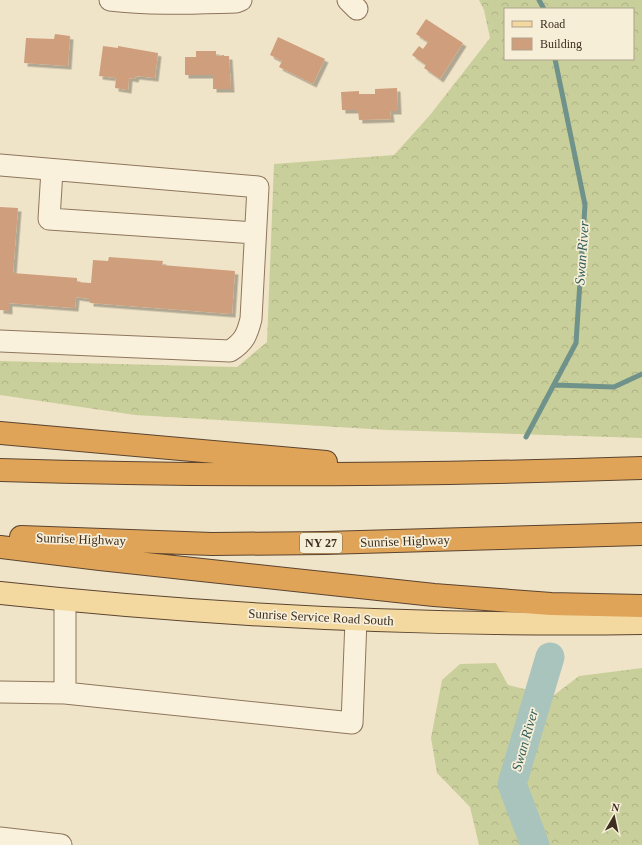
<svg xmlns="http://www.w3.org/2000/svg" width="642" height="845" font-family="Georgia,serif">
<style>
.forest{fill:url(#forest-crowns);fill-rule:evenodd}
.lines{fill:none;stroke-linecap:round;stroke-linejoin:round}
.stream{stroke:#6f938a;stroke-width:5}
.river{stroke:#a9c4bc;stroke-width:29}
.building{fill:#cf9f7d;filter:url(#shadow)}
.minor-casing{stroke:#8d765c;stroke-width:23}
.major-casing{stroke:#5b4430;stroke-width:24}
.highway-casing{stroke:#5b4430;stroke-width:24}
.minor{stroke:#faf1dc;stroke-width:21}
.major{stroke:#f3d9a0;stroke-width:22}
.highway{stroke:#e0a458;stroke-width:22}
.labels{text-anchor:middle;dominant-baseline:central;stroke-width:3.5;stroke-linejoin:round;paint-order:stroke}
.shield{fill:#f7eed8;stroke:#756857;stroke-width:1}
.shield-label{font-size:12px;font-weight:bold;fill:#3d2e20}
.street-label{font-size:13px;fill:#3d2e20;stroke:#f7eed8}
.water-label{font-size:14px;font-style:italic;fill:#2f5d5a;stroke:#f7eed8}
</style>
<defs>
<pattern id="forest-crowns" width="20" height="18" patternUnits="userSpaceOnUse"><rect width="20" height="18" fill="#c9cf9b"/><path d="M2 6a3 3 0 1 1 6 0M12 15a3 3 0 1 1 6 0" fill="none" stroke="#aeb285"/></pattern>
<filter id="shadow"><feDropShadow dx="3.5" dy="3.5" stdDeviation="0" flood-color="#0004"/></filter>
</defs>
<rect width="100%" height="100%" fill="#f0e4c8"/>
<path class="forest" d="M 479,0 L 642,0 L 642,438 L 387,430 L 135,415 L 0,395 L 0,361 L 237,367 L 267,342 L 274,164 L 394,155 L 430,115 L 490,38 L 484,10 ZM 505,9 L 633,9 L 633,59 L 505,59 Z
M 496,663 L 508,685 L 553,696 L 579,676 L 642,668 L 642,845 L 479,845 L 470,807 L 437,773 L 431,738 L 442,680 L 460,664 Z"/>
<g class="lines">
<path class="stream" d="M 539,0 L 544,9
M 554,385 L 614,387 L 642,374
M 526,437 L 576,343 L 585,205 L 555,59"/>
<path class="river" d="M 535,845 L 512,784 L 550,657"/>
</g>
<path class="building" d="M 426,19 L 463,43 L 440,79 L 424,68 L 426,65 L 412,55 L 419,46 L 423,49 L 428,42 L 416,34 Z
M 55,34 L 70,36 L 68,66 L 24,63 L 26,38 L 54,39 Z
M 278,37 L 325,59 L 313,84 L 279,67 L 282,61 L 270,55 Z
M 103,46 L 118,48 L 118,46 L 158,53 L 155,78 L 136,76 L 135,79 L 129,78 L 128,90 L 115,88 L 116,78 L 99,76 Z
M 196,51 L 216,51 L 216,56 L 224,55 L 224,56 L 229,56 L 231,89 L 213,89 L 213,75 L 185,75 L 185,57 L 196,57 Z
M 397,88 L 398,111 L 390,111 L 391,119 L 359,120 L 358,110 L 342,110 L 341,92 L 359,91 L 359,94 L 375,94 L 375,89 Z
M 0,207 L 18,208 L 13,273 L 77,278 L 77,282 L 91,283 L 93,260 L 108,261 L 109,257 L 163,261 L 162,265 L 235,271 L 232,314 L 90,303 L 90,299 L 76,297 L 75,308 L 9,303 L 9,311 L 0,310 Z"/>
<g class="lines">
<defs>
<path id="minor" d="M 110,0 C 152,5 194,3 236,2 L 241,0
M 348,0 L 357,9
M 0,165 L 258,187 L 251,319 C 247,335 244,342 230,351 L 0,341
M 52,170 L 49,219 L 255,233
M 0,692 L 65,693 L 352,723 L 356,620
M 65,693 L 65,600
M 0,838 L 61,845"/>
<path id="major" d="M 0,593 C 213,616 428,626 642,623"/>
<path id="highway" d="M 0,433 L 326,462
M 0,470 C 214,477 428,475 642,468
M 21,537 L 212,544 L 325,543 L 642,534
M 0,547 L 100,559 L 434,595 L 551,604 L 642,606"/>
</defs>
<use href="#minor" class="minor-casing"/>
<use href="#major" class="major-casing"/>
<use href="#highway" class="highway-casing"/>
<use href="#minor" class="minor"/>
<use href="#major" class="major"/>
<use href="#highway" class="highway"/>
</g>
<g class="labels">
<rect class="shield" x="300" y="533" width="42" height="20" rx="3"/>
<g class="shield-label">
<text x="321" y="543">NY 27</text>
</g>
<g class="street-label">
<text transform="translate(81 539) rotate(2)">Sunrise Highway</text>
<text transform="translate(405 541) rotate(-2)">Sunrise Highway</text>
<text transform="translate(321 617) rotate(3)">Sunrise Service Road South</text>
</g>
<g class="water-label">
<text transform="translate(582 253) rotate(-86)">Swan River</text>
<text transform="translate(525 740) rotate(-74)">Swan River</text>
</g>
</g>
<rect x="504" y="8" width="130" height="52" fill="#f7eed8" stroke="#ada18e"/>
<rect x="512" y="21" width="20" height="6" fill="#f3d9a0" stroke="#ada18e"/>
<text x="540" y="28" font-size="12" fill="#3d2e20">Road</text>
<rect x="512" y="38" width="20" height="12" fill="#cf9f7d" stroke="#ada18e"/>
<text x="540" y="48" font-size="12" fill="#3d2e20">Building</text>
<g transform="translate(614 817) rotate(9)" stroke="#f7eed8" stroke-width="3" paint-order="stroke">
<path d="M0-3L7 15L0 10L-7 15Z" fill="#3d2e20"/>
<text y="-6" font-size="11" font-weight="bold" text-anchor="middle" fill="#3d2e20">N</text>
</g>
</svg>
